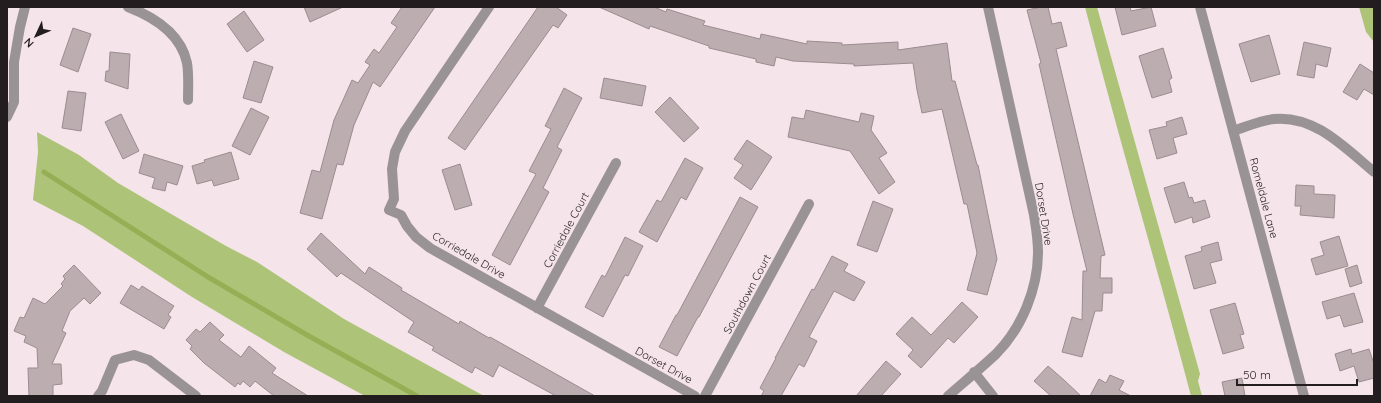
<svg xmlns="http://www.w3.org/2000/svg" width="1381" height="403" font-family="Quicksand,sans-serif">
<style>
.green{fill:#adc378}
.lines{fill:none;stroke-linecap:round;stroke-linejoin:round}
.stream{stroke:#96af54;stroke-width:5}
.building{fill:#bcadb1;stroke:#9b8c91}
.street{stroke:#9a9395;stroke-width:10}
.labels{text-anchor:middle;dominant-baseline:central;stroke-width:3.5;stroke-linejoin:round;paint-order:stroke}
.street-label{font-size:11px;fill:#231d1f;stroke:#f5e4e9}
</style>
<rect width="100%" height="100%" fill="#f5e4e9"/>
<path class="green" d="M 1085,7 L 1097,7 L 1200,374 L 1198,381 L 1202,396 L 1191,396 C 1157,266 1118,137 1085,7 Z
M 1359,7 L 1374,7 L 1374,42 L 1366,32 Z
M 37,132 L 79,155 L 118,183 L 226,246 L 257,262 L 344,319 L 484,396 L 365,396 L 284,352 L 192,297 L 83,226 L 33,200 L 38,152 Z"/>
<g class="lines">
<path class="stream" d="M 44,172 L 208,277 L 307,335 L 417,396"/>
</g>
<path class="building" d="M 304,7 L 343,7 L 310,22 Z
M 402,7 L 435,7 L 380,87 L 373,82 L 354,125 L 343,165 L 337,164 L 322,219 L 300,213 L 312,170 L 320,172 L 334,120 L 352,80 L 358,83 L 370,65 L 365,62 L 374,49 L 379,53 L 397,27 L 391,23 Z
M 538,7 L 556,7 L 567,15 L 558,28 L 553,25 L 465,150 L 448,138 Z
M 599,7 L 654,7 L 666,12 L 667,9 L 705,21 L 703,25 L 760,39 L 761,34 L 807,44 L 807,41 L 842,43 L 842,45 L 898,42 L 898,50 L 947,43 L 952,81 L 955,81 L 977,165 L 978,165 L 997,259 L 987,295 L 967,290 L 977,253 L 967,204 L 964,204 L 942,109 L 922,113 L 917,90 L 913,63 L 854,66 L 854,64 L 793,61 L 776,57 L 774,66 L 756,62 L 756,59 L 709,48 L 709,46 L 650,26 L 649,29 Z
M 1041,7 L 1048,7 L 1052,24 L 1061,22 L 1067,46 L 1056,49 L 1105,255 L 1101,256 L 1100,278 L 1112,278 L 1112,293 L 1103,293 L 1102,311 L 1095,311 L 1082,357 L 1062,352 L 1072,317 L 1082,320 L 1083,271 L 1087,271 L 1073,214 L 1039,64 L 1041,63 L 1027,10 Z
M 1115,7 L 1130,7 L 1131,11 L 1151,7 L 1156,26 L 1122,35 Z
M 244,11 L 264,40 L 247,52 L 227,24 Z
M 73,28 L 91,34 L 78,72 L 60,65 Z
M 1269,35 L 1280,74 L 1251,82 L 1239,44 Z
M 1304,42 L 1331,48 L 1327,67 L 1316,64 L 1314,78 L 1297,75 Z
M 1163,48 L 1172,78 L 1169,80 L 1172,92 L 1152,98 L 1139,56 Z
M 110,52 L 130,54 L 128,89 L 105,81 L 106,71 L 109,71 Z
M 254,61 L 273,67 L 261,103 L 243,98 Z
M 1360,64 L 1374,73 L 1374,95 L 1364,89 L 1357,100 L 1343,92 Z
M 604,78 L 646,86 L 642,106 L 600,98 Z
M 564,88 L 582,98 L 557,147 L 562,150 L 543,188 L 549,192 L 510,265 L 492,255 L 536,174 L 529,171 L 551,129 L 545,126 Z
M 68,91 L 86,93 L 81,131 L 62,128 Z
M 670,97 L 699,128 L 684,142 L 655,112 Z
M 251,108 L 269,117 L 250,155 L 232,146 Z
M 806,110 L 859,122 L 861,113 L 874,116 L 871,130 L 887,153 L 879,158 L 895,182 L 879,194 L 850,151 L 788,137 L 792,117 L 804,119 Z
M 121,114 L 139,151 L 123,159 L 105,122 Z
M 1182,117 L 1187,134 L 1173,138 L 1177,153 L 1157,159 L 1149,130 L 1167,126 L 1166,122 Z
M 747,140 L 772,157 L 751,190 L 734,178 L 743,165 L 734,159 Z
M 231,152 L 239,179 L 214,186 L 212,180 L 197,184 L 192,166 L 205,162 L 204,160 Z
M 144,154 L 183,166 L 177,185 L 167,182 L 165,191 L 152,188 L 155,178 L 139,173 Z
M 685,158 L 703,168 L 686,200 L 681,197 L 657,242 L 639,232 L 657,200 L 661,202 Z
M 460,164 L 472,205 L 455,210 L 442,170 Z
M 1184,182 L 1189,198 L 1192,197 L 1194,203 L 1205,200 L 1210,217 L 1193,223 L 1192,217 L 1175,223 L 1164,188 Z
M 1296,185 L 1314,186 L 1314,194 L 1335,195 L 1334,218 L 1300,215 L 1301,206 L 1295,206 Z
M 740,197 L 758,207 L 699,317 L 698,317 L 677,356 L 659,347 L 676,315 L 677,315 Z
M 873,201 L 893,209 L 877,252 L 857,245 Z
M 321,233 L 365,274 L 369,267 L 402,288 L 401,290 L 459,324 L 460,321 L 489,338 L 490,337 L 595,396 L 556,396 L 499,365 L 493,377 L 475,367 L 472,373 L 432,350 L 434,347 L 408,332 L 414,322 L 341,273 L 337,277 L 307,249 Z
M 1339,236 L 1348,266 L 1316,275 L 1311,259 L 1324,255 L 1320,242 Z
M 625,237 L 643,246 L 628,276 L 625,275 L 603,317 L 585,307 L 602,275 L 605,277 Z
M 1218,242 L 1222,260 L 1210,263 L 1216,283 L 1194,289 L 1185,256 L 1202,251 L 1201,247 Z
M 832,256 L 848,264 L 844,271 L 865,282 L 854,301 L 834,291 L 809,337 L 817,341 L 804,367 L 799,364 L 781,396 L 761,396 L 764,391 L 760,388 L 776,358 L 775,358 L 812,289 L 814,290 Z
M 74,265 L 101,293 L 90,304 L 84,298 L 70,311 L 62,331 L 66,333 L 52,364 L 61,364 L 62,384 L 53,385 L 53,396 L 29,396 L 28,368 L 38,368 L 37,348 L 24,342 L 26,336 L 14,331 L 20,317 L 24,318 L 33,298 L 45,304 L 63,286 L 61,284 L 65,279 L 63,276 Z
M 1357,265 L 1362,283 L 1350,287 L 1345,269 Z
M 131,285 L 139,290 L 142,286 L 174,306 L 168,315 L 171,317 L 164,329 L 120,303 Z
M 1354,293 L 1363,322 L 1344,327 L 1340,315 L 1327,319 L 1322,302 Z
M 962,302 L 978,317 L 954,343 L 948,338 L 921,368 L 908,356 L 913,350 L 896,334 L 912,317 L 931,335 Z
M 1235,303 L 1244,334 L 1240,335 L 1244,348 L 1223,354 L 1210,310 Z
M 210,322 L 224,335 L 219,340 L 241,357 L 249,346 L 276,368 L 272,373 L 308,396 L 274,396 L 255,381 L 250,387 L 243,381 L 240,385 L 238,383 L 235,387 L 204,363 L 190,349 L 192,346 L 186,340 L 196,329 L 200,332 Z
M 1351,349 L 1352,354 L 1369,349 L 1374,364 L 1374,378 L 1359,382 L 1354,366 L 1340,371 L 1335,354 Z
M 886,361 L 901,374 L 881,396 L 856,396 Z
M 1048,366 L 1064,380 L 1081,396 L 1051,396 L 1034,381 Z
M 1110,375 L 1124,381 L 1119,390 L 1131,396 L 1090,396 L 1099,379 L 1106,383 Z
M 1242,378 L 1245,396 L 1225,396 L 1222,382 Z"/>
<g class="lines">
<path class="street" d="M 128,7 C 154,17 181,34 187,63 C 189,75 188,88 188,100
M 489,7 L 405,131 L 395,152 L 392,169 L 394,199 L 389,210 L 401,215 L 407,226 L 416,237 L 430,248 L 695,396
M 1200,7 L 1304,396
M 7,117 L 14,102 L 14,62 L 20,27 L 25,7
M 1233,131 C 1246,127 1261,120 1274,119 C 1315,115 1345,148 1374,172
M 537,308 L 616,163
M 974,372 L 993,396
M 98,396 L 102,391 L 115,360 L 134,355 L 149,360 L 196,396
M 705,396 L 809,204
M 948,396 C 964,382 981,368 996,354 C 1022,328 1038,288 1038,252 C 1038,239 1036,228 1034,215 L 988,7"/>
</g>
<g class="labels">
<g class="street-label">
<text transform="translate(1264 198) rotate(75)">Romeldale Lane</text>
<text transform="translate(1044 214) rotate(81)">Dorset Drive</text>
<text transform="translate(566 230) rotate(-62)">Corriedale Court</text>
<text transform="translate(469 255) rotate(30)">Corriedale Drive</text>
<text transform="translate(747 294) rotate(-62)">Southdown Court</text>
<text transform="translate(664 365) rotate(29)">Dorset Drive</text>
</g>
</g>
<rect width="1381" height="403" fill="none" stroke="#231d1f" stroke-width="16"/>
<g transform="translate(36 36) rotate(226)" stroke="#f5e4e9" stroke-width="3" paint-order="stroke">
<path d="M0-3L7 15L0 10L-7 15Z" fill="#231d1f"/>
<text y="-6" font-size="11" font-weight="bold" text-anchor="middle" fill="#231d1f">N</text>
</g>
<path d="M1237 379v6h120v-6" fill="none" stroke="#231d1f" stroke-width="2"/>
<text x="1243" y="379" font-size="12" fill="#231d1f" stroke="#f5e4e9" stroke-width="3" paint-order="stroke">50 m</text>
</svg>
